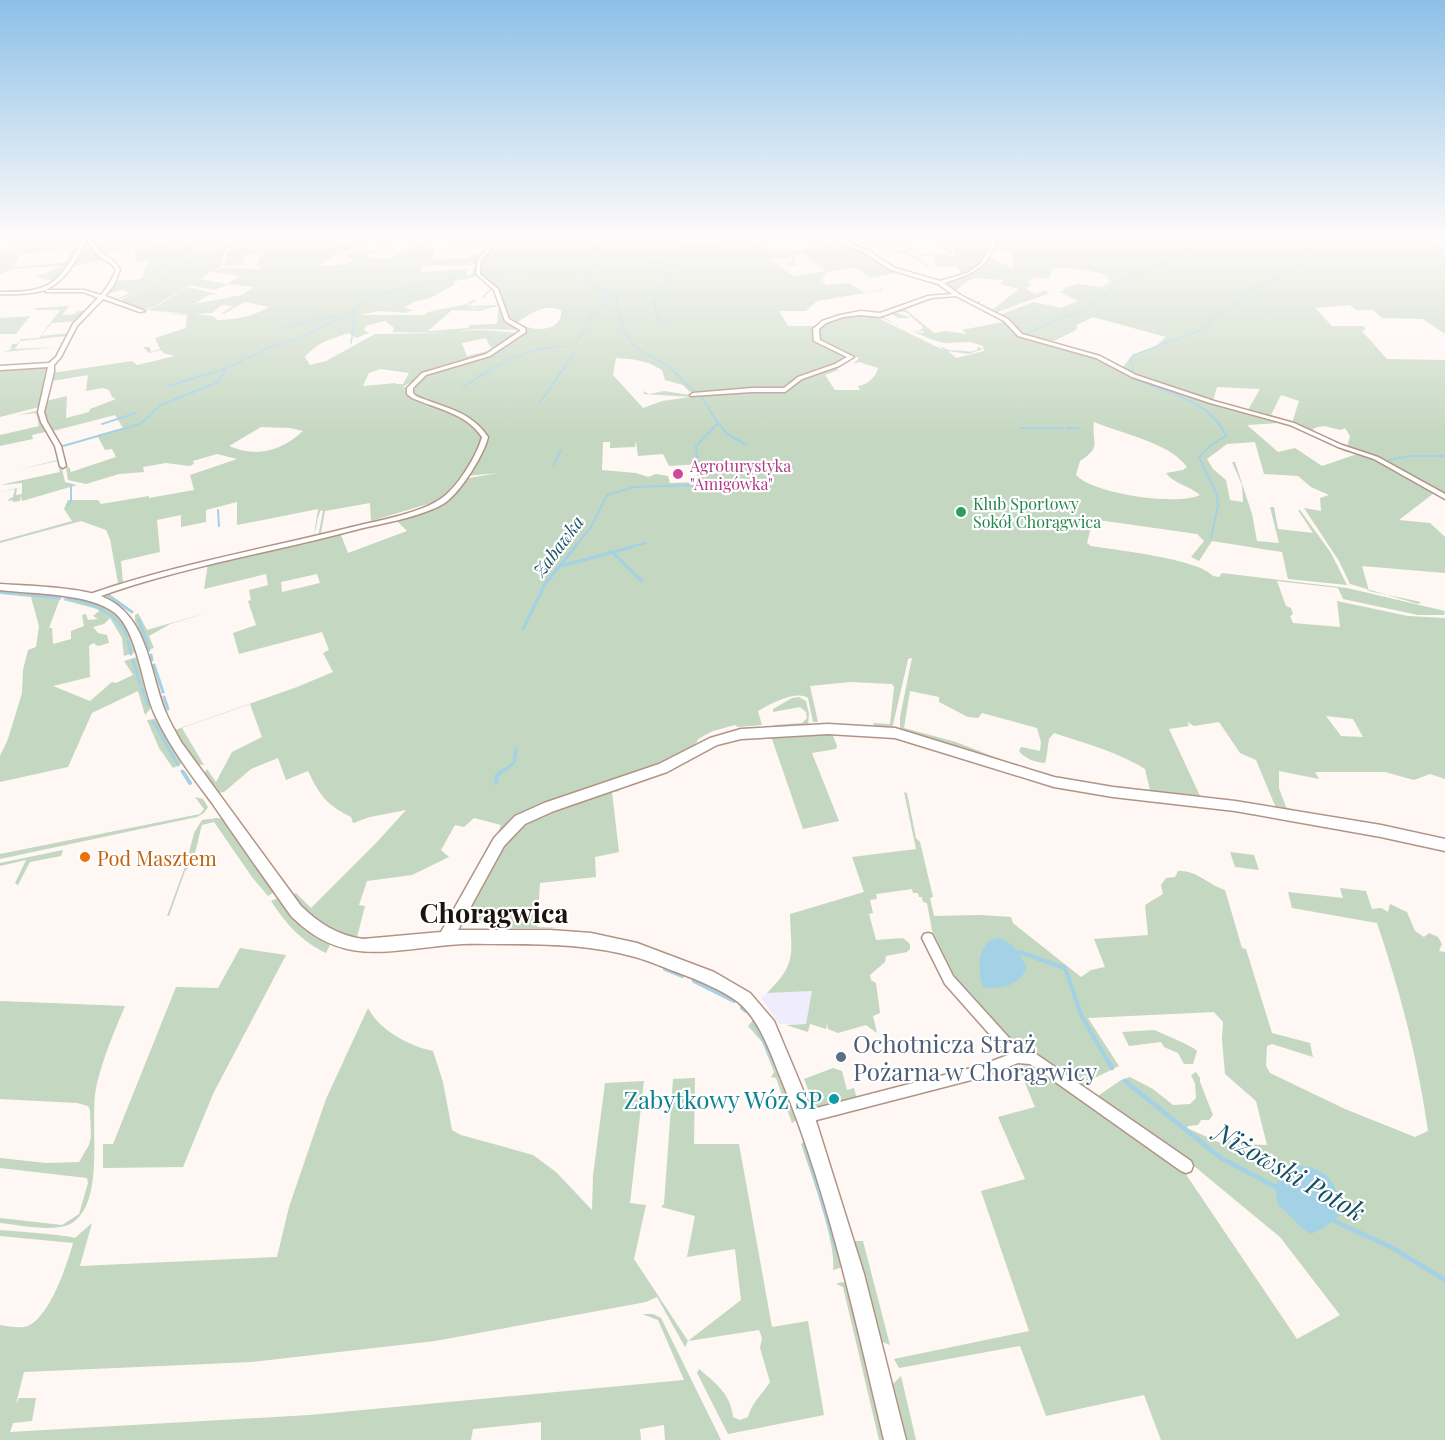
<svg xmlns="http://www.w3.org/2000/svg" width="1445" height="1440" font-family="'Playfair Display',serif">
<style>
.commercial{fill:#efecfe}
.green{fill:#c4d7c0;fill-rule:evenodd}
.water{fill:#a3d1e5}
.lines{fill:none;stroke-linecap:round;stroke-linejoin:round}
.stream-far4{stroke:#a3d1e5;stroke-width:1.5}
.stream-far3{stroke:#a3d1e5;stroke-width:2}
.stream-far2{stroke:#a3d1e5;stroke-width:3}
.stream-far1{stroke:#a3d1e5;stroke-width:4}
.stream{stroke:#a3d1e5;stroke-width:4.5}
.minor-casing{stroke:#b29486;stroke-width:3}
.tertiary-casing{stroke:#b29486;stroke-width:3}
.minor{fill:#fff;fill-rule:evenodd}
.tertiary{fill:#fff;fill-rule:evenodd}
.hotel-dot{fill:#d1479c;stroke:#fff;stroke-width:2}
.leisure-dot{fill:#2e9e5b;stroke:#fff;stroke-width:2}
.food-dot{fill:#e8710a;stroke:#fff;stroke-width:2}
.service-dot{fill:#5c6f8a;stroke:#fff;stroke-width:2}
.culture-dot{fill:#0f9aa8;stroke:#fff;stroke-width:2}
.labels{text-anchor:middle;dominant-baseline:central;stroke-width:4.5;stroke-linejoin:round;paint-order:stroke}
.far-hotel-label{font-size:16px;fill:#b23c85;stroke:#fff;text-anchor:start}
.far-leisure-label{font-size:16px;fill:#27864d;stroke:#fff;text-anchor:start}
.far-water-label{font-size:18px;font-style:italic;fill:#165167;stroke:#fff}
.food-label{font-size:20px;fill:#c56008;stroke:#fff;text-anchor:start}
.near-service-label{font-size:24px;fill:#4e5e75;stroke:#fff;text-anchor:start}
.near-culture-label{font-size:24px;fill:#0d838f;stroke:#fff;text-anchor:end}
.near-water-label{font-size:26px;font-style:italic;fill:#165167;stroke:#fff}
.near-quarter-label{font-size:27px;font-weight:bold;fill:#1d130e;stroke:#fff}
</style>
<rect width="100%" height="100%" fill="#fef7f4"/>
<path class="commercial" d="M 812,991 L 806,1024 L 779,1024 L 761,998 L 767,993 Z"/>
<path class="green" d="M 9,238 L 38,238 L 41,240 L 83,238 L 82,241 L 49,245 L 47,249 L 79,245 L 72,259 L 68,258 L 74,247 L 20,255 L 14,267 L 69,262 C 59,288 26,301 0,291 L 42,290 L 54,281 L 36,277 L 62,266 L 12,269 L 0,274 L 0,251 L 24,248 Z
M 92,238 L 178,238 L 148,241 L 181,248 L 193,239 L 182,238 L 222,238 L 197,246 L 195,248 L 198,250 L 213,249 L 242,239 L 241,238 L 280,238 L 270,241 L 293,238 L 335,238 L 333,243 L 368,241 C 352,251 333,255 320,264 L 322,266 L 347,264 L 354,259 L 345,257 L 357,249 L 369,251 L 386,247 L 369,254 L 369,257 L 388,259 L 427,240 L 399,240 L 400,238 L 498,238 C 486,255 472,245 454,243 L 454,238 L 431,240 L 421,249 L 434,248 L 433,260 L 468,258 L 478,250 L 474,255 L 479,255 L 483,251 L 476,265 L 422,266 L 420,272 L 467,269 L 467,276 L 472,274 L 473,268 L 476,268 L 477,276 L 453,282 L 455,284 L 431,298 L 414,302 L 404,308 L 414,310 L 407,312 L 410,313 L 378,311 L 360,315 L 424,315 L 428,312 L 467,304 L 472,309 L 496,306 L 480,311 L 452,310 L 428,331 L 468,328 L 470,325 L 497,324 L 498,309 L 482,314 L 502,308 L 506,320 L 520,330 L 474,329 L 458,331 L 483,330 L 518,333 L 518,335 L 491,348 L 486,338 L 462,343 L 467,356 L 492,350 L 477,358 L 426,373 L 403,387 L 407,388 L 407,392 L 419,400 L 454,412 L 477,428 L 486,439 C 484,415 435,404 416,397 L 413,394 L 412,388 C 428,365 461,367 484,357 C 498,352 512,341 524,333 L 522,325 C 536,332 563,331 561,310 C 545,303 531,313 518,322 L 520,324 L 516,324 L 507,318 L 497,289 L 480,274 L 480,259 L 492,247 L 529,247 L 532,239 L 516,238 L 691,238 L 682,239 L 687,244 L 758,238 L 752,241 L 752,244 C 778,257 802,248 829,245 C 835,244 842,242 848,244 C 868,250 882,267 902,272 L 870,278 L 856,267 L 827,272 L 821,279 L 826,285 L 849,283 L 862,291 L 876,288 L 862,291 L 864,293 L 881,289 L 873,282 L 883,290 L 823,300 L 816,302 L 806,311 L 779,311 L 788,326 L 817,326 L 814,335 L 817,342 L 848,356 C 834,370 814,369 798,378 C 790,383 787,389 777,391 L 787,393 L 788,390 L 804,378 L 835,367 L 839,370 L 825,375 L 835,390 L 860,390 L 858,386 C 867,385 876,377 878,368 L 859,362 L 853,364 L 859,358 L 829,346 L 818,338 L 820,326 L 841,317 L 865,314 L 874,316 L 945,351 L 939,346 L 949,350 L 967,351 L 969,352 L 977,350 L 978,347 L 983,349 L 969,354 L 948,351 L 956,358 L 984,351 L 983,346 L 970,342 L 944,343 L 933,340 L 879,317 L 887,314 L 884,318 C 898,325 910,332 924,333 L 923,331 L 913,331 L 921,330 L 923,327 L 906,312 L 895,312 L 911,318 L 898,318 L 889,312 L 905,306 L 907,306 L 904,308 L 934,333 L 945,331 L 967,334 L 962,330 L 1003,322 L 991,314 L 1006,321 L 1022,337 L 1073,349 L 1117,367 L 1123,367 L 1133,354 L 1154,348 L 1166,337 L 1093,317 L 1077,325 L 1076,330 L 1054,341 L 1033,338 L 1018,333 L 1008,320 L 1000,315 L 1064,290 L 1063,288 L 1078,284 L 1100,287 L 1109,283 L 1108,276 C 1098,271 1063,266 1052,269 L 1049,279 L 1034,277 L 1028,283 L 1032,284 L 1026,289 L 1036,294 L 1045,290 L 1050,293 L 995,313 L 976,304 L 976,302 L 981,301 L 979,304 L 992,310 L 1019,289 L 1000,284 L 1003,280 L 973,278 L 955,291 C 964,297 971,303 981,295 C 970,307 952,293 944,283 L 977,272 L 992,252 L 992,258 L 1014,269 L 1012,252 L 993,250 L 997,238 L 1445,238 L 1445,240 L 1434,240 L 1445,250 L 1445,334 L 1423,319 L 1382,318 L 1373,310 L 1356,310 L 1350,305 L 1315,308 L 1332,326 L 1363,326 L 1366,329 L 1362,331 L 1387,359 L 1445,360 L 1445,495 L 1372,454 L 1347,447 L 1350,436 L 1345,428 L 1341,430 C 1330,428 1324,423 1313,429 L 1314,433 L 1292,423 L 1248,410 L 1260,389 L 1217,387 L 1213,401 L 1139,377 L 1210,402 L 1279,421 L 1306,432 L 1278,423 L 1247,425 L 1278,452 L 1295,448 L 1322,466 L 1357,454 L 1342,451 C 1369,448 1411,480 1434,493 L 1399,520 L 1430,523 L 1445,537 L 1445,573 L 1362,566 L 1369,591 L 1421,602 L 1418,604 L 1350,584 L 1339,561 L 1304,508 L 1321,511 L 1320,498 L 1329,495 L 1311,487 L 1298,476 L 1264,474 L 1255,442 L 1227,444 L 1207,459 L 1213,469 L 1226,480 L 1230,500 L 1243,502 L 1242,485 L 1232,462 L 1235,462 L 1252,514 L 1257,541 L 1279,543 L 1270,507 L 1274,507 L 1278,529 L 1313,533 L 1298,510 L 1300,510 L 1331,553 L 1347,585 L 1288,579 L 1282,552 L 1212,541 L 1199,561 L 1191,557 L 1204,541 L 1197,534 L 1098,520 L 1090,531 L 1087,543 L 1091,546 C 1115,550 1199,559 1213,576 L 1219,577 L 1222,573 L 1347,588 L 1445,611 L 1444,615 L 1418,615 L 1343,599 L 1338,588 L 1277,581 L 1286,606 L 1291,608 L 1293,614 L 1290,616 L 1293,623 L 1340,627 L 1337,601 L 1408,616 L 1445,618 L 1445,779 L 1430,774 L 1414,780 L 1385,772 L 1315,772 L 1319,779 L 1279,771 L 1279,788 L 1286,807 L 1294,811 L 1266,808 L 1265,806 L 1276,808 L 1256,760 L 1240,753 L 1219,722 L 1194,726 L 1187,722 L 1189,726 L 1169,729 L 1201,798 L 1117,789 L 1115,786 L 1150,790 L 1145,769 C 1116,751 1086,744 1054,733 L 1049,739 L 1046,760 L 1045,763 C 1037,763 1023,758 1019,751 L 1021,747 L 1040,751 L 1041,742 L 1037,728 L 982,713 L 978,718 L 968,717 L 939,702 L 939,697 L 910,691 L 904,728 L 956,742 L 1010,763 L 1007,766 L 933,740 L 900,732 L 900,717 L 912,658 L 908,659 L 907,664 L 892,729 L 875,728 L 873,723 L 890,724 L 894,687 L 892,684 L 850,682 L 810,686 L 818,722 L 813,722 L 808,698 C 795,690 771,704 758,711 L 762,725 L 738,727 L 735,725 L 713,731 L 698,739 L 694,748 L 651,769 L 529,812 L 511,823 L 496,838 L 501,825 L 474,818 L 464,827 L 455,825 L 441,850 L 449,857 L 412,875 L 367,881 L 359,905 L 365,906 L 357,937 L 371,937 C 338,946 311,919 292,896 L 296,893 L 311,908 L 377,842 L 406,810 L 370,817 L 353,823 L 351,817 C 327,805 320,796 308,771 L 286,780 L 278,758 L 251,769 L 224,792 L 218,793 L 204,774 L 207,769 L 216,782 L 232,752 L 262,737 L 250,704 L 182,728 L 204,765 L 196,764 L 175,730 L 297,687 L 333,672 L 323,653 L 329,650 L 322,632 L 239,654 L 233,633 L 256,625 L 248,601 L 251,600 L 249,590 L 268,585 L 266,574 L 204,589 L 208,564 L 336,534 L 341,535 L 348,553 L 407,531 L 396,520 L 367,526 L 442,503 L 449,498 L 464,479 L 498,473 L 466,476 L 477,460 L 474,459 L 441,500 L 331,533 L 371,522 L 370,503 L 325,511 L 321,533 L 323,534 L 318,537 L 323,511 L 321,510 C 314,522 320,540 302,538 L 314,535 L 318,509 L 237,525 L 237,502 L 206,510 L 206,522 L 181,527 L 181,515 L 157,520 L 160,552 L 121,561 L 123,582 L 119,586 L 105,587 L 118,583 L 110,539 L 106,530 L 81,521 L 0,543 L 0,541 L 72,521 L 64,509 L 68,500 L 98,500 L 101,504 L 149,496 L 149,498 L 194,490 L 190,475 L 237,459 L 217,454 L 193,461 L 194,464 L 189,466 L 166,463 L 143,467 L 144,472 L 119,474 L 86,484 L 68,480 L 66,468 L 69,467 L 71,472 L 116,457 L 112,449 L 105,450 L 97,435 L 123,428 L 115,415 L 53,431 L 54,435 L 43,415 L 46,401 L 67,396 L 66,418 L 89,412 L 90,409 L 116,399 L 112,397 L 109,390 L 103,388 L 86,391 L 88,375 L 52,381 L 49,390 L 52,373 L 132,361 L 137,365 L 175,356 L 163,353 L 161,350 L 149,353 L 143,347 L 150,347 L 151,352 L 160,349 L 155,338 L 186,328 L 187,315 L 159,313 L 191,314 L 146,310 L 159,305 L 187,287 L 218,294 L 209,295 L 194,304 L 242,295 L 254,287 L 228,284 L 215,290 L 190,285 L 207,275 L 201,279 L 227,284 L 240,276 L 212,272 C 228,264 242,270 260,269 L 261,266 L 256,266 L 261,254 L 247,255 L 242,265 L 224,266 L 226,254 L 233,246 C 223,248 224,258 221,266 L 155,306 L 142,310 L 120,301 L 153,282 L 194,253 C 175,264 138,296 119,299 C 114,300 109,298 105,296 L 111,298 L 122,295 L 112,297 L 116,299 L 130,293 L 123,290 L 107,294 L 116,281 L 141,279 L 149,260 L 144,260 L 144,262 L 137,263 L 134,247 L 101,253 L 97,247 L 102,245 L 87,239 ZM 802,254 L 826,271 L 793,276 L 771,260 L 792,257 L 792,261 L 783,265 L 798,266 L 796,263 L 787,264 L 795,262 L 794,255 ZM 1060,292 L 1078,301 L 1061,308 L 1033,302 ZM 245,302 L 269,307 C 251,317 237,319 217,320 L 213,316 L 195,314 L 212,313 L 222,305 L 233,306 L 222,313 L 224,314 ZM 385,321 L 394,328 L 392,332 L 447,333 L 375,334 L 326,361 L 310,365 L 305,357 C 318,342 330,339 349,333 L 356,338 L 369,333 L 364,330 L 366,326 ZM 616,358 C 634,359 646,360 662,370 L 665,380 L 683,385 L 690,392 L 697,393 L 697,396 L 664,391 L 649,394 L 643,391 L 644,394 L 690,397 L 662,401 L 643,408 L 613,375 ZM 381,369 L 409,373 L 403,384 L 396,384 L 396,383 L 363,386 L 369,373 ZM 1281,395 L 1299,401 L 1292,423 L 1271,415 ZM 1094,422 C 1122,434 1169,442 1187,467 L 1183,470 L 1166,473 C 1174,484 1190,486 1200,495 C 1177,506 1093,494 1076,475 L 1080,461 C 1103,446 1091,444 1094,422 ZM 261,427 L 290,428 L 303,431 C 281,451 257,458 229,446 ZM 636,441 L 638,456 L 663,454 L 669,466 L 700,464 L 700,482 L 670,483 L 668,476 L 656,474 L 648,477 L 636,473 L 602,470 L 603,442 L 610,442 L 610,448 L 635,447 ZM 317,574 L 320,583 L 282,592 L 281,582 ZM 1326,716 L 1353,719 L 1363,737 L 1341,736 Z
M 947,238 L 993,238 C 987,257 980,268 962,276 L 957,266 L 936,266 L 933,255 L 915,257 L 930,266 L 926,266 C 908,253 890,248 869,248 L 906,244 L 889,248 L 894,251 L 911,249 L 911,247 L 914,251 L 905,252 L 914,256 L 933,252 L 936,255 L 942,255 L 939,253 L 945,254 L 947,251 L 940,248 L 947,245 L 949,250 L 952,249 L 952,253 L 946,255 L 955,256 Z
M 87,241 L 108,259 L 69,268 L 85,242 Z
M 99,296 L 77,321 L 52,323 L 41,336 L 69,333 L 67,336 L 20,341 L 15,349 L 58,347 L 3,352 L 10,350 L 12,344 L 17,344 L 21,339 L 39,338 L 60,310 L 35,310 L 36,308 L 69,306 L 62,315 L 77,314 L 75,312 L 85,310 Z
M 30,316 L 16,334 L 0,334 L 0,318 Z
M 48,367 L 39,407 L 0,417 L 0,368 Z
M 36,411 L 39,412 L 50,437 L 45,432 L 32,435 L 33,439 L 0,446 L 0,435 L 39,426 L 36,413 L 18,415 Z
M 58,460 L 60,460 L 65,482 L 77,485 L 22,501 L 21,495 L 20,501 L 13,502 L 13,500 L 8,501 L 9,499 L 13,497 L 15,489 L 0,492 L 17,488 L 16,495 L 22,494 L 22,483 L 0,485 L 60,472 L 57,461 L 17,470 Z
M 2,590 L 61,596 L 49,628 L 52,628 L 53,644 L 71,639 L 71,631 L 84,626 L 82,615 L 86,614 L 88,620 L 98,619 L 93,616 L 99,611 L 97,609 L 63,600 C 69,595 74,597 81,599 C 115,606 126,620 136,652 L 124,656 L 122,638 L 110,618 L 104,624 L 93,627 L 98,633 L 107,635 L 109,643 L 98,646 L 93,643 L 89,646 L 90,677 L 53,686 L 90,701 L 112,682 L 116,683 L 133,675 L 124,661 L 137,657 L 152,707 L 145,715 L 138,691 L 92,713 L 68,767 L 0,782 L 0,756 L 8,739 L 22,693 L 23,670 L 28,650 L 36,647 L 39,626 L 31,597 L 0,594 Z
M 209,612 L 170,624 L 149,636 L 154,648 L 147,650 L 135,621 L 135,615 L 138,613 L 147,630 Z
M 799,697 L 806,701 L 809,714 L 808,727 L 777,728 L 774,725 L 802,723 L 807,718 L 806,712 L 800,707 L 773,712 L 773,709 L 792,698 Z
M 155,719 L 183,763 L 173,768 L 159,748 L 147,720 Z
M 832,733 L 837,746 L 836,749 L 812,753 L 839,821 L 803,829 L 772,739 L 737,739 L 722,742 L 707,750 L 728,739 Z
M 616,789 L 620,791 L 612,792 L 619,852 L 595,857 L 596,877 L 540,883 L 537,927 L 559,928 L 515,928 L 486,925 L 486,923 L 479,923 L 478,925 L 466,923 L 466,915 L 509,835 L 534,816 Z
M 904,792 L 907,793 L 916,838 L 920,842 L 933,897 L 930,898 L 934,916 L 980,915 L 1011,917 L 1013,923 L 1081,977 L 1091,970 L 1105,967 L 1094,939 L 1148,935 L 1145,905 L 1163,894 L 1161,885 L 1166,878 L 1175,877 L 1178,871 C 1197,870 1207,884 1225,890 L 1242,948 L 1246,949 L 1272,1033 L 1310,1043 L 1313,1057 L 1272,1044 L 1267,1046 L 1266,1066 L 1270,1073 L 1345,1109 L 1415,1137 L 1428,1131 C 1417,1056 1401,994 1377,923 L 1292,908 L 1288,892 L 1343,898 L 1340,888 L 1366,891 L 1372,909 L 1381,908 L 1388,912 L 1390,904 L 1407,912 L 1415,931 L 1424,937 L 1429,933 L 1438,937 L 1442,944 L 1439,951 L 1445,952 L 1445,1440 L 1161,1440 L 1144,1395 L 1046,1416 L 1020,1346 L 899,1368 L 894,1359 L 1029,1331 L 981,1191 L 1025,1179 L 998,1117 L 1035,1107 L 1018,1066 L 1030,1065 L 1041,1069 L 1183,1170 L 1297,1339 L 1340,1315 L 1280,1237 L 1188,1161 L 1102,1102 L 1098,1096 L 1121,1080 L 1130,1077 L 1153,1089 L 1173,1105 L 1190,1104 L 1196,1098 L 1195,1083 L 1191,1075 L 1196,1072 L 1200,1078 L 1200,1082 L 1213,1115 L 1209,1120 L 1201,1120 L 1198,1125 L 1188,1126 L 1187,1128 L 1225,1145 L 1228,1140 L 1233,1139 L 1240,1144 L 1267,1145 L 1256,1101 L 1225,1074 L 1222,1039 L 1223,1022 L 1214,1012 L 1088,1018 L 1119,1066 L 1089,1081 L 1090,1083 L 1081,1087 L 1023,1053 L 958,983 L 932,930 L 927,903 L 923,902 L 922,897 L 919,897 L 918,893 L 913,893 L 912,889 L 876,894 L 877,899 L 870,900 L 873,913 L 869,914 L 876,940 L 903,938 L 910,944 L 910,949 L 907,952 L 886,956 L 885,962 L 870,975 L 871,980 L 876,983 L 880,1013 L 873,1016 L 877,1033 L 866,1025 L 838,1033 L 828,1029 L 827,1023 L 826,1029 L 810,1024 L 808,1032 L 786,1025 L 806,1024 L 812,991 L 767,993 C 798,963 791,953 790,914 L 864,892 L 852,857 L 916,849 Z
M 195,797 L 203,799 L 208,807 L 204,813 L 197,817 L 0,859 L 0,854 L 200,814 L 204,809 Z
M 217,818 L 223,819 L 274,892 L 268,896 L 252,877 L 214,822 L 202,825 C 198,837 195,865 185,871 L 169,916 L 167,916 L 186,864 L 194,833 L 202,820 Z
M 63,850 L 61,856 L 30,862 L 18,885 L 15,883 L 26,860 L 0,866 L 0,863 Z
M 1230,852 L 1254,855 L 1259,870 L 1235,867 Z
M 278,898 C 293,918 307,933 330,945 L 326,953 C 301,941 286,924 271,901 Z
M 240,948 L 286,955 L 213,1094 L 183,1167 L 103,1168 L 103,1144 L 113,1144 L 176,987 L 218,988 Z
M 0,1001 L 125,1006 C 114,1032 102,1060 96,1088 C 89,1124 106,1201 72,1223 C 56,1233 19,1225 0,1223 L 0,1218 L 62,1225 L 79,1214 L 88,1183 L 87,1178 L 0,1168 L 0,1158 L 46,1163 L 79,1162 L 89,1145 L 91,1137 L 90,1110 L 88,1106 L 77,1103 L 0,1099 Z
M 368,1008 C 379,1030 409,1046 433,1051 L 443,1082 L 452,1130 L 461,1135 L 533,1155 L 556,1172 L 592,1210 L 593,1176 L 605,1083 L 644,1081 L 630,1203 L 646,1205 L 634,1259 L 688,1341 L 741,1300 L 735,1249 L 687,1257 L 695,1216 L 661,1207 L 664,1204 L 673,1079 L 695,1078 L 694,1144 L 739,1144 L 772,1327 L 808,1321 L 824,1415 L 728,1434 L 697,1373 L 699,1369 C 716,1383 731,1395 733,1417 L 740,1420 L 748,1417 C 752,1402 762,1395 770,1382 L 760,1348 L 762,1338 L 759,1330 L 688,1341 L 685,1347 L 657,1297 L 646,1302 L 435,1341 L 252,1362 L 24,1372 L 16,1404 L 19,1398 L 36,1398 L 32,1421 L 13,1423 L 10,1432 L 309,1415 L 684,1380 L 658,1320 L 642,1314 L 653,1314 L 661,1318 L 721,1440 L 665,1440 L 664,1425 L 640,1429 L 641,1440 L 541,1440 L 541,1422 L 473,1429 L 471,1440 L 0,1440 L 0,1325 C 9,1326 19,1329 28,1326 C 50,1316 67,1265 73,1243 L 0,1236 L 0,1230 C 13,1231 68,1235 75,1238 L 92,1223 L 80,1266 L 277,1257 L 289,1207 L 326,1099 Z
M 755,1018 L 761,1026 L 799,1118 L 792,1123 L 776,1078 L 771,1077 L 774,1072 L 762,1042 L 748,1026 Z
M 1154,1030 C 1163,1034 1193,1046 1197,1051 L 1193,1064 L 1184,1064 L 1178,1053 L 1164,1047 L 1161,1042 L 1129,1046 L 1122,1032 Z
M 833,1068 L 842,1071 L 847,1090 L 854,1088 L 857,1099 L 815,1108 L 804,1079 Z
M 807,1141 L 846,1266 L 833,1270 C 837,1244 810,1172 801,1144 Z
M 853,1241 L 863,1241 L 890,1345 L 880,1341 Z
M 842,1282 L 849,1284 L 888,1440 L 879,1440 L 843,1287 L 836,1284 Z
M 901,1376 L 916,1440 L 907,1440 L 893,1384 Z"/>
<path class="water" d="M 998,938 C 1015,943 1019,953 1027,968 C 1018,986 1001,990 983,987 C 977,971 977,941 998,938 Z
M 1295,1165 C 1331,1168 1334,1182 1344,1213 C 1331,1221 1326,1228 1311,1234 C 1296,1226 1292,1215 1278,1205 L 1275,1187 L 1281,1175 Z"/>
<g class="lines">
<path class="stream-far4" d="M 597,238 L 598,258 L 585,278 L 586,284 L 604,290 L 617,298 C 617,318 626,343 644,353 C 656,359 667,363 676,374
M 599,252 L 675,266 L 654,302 L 657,317 L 665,326
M 481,275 L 516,272 L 567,275 L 592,267
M 483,297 L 491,289
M 475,300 L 469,303 L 471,307 L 496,306
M 287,327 L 338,315
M 1027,333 L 1093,305 L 1119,282 L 1166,262 L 1182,252 L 1191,238
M 351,343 L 355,318 L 353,311
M 577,343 L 590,318 L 608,293
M 1132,373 L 1133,366 L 1130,359 L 1139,353 L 1209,327 L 1213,315 L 1235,306 L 1250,290 L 1309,260 L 1312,245 L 1301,238
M 209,374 L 228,368 L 268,348 L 304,336 L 353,311 L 367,298 L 412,286 L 476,275
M 223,374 L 227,368
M 484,374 C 509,358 534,347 565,346
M 560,374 L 574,352"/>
<path class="stream-far3" d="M 1131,377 C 1163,393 1211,399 1226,436 L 1211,445 L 1199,457 L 1217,495 L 1218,506 L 1211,538
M 168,386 L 214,372
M 463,387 L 486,372
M 540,403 L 561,372
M 718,423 L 727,434 L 747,445
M 102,424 L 136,413
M 1021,428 L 1063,428
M 1067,428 L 1079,428
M 63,446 L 140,424 L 161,405 L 218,382 L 224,372
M 1389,460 L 1410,456 L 1445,456
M 554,465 L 561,450
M 68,505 L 71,501 L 71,485
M 218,510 L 219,526
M 574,548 L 591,527 L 607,495 L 634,487 L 693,485 L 699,481 L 696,446 L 718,423 L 699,393 L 690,388 L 675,372
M 626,548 L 646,543"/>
<path class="stream-far2" d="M 611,551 L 642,581
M 561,566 L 632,547
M 0,592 L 60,598
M 108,595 L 132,612
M 66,598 C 91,603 117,611 127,636
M 139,620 L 149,650
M 523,629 L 545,584 L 575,547
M 128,641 L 131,654
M 151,655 L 152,660
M 133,660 L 140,684
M 154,665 L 163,692
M 142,688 L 148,705
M 164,697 L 168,709
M 153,721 L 178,765
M 182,771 L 184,774
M 499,774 L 514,763 L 516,749"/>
<path class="stream-far1" d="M 183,772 L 190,783
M 496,783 L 497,775 L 501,772
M 1019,952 L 1065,968 L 1082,1017 L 1110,1065
M 665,969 L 682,976
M 694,981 L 734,1001
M 742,1008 L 746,1011
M 754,1021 L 776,1065"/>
<path class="stream" d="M 1109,1063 L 1112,1068
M 1125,1081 L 1221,1158 L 1278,1188
M 805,1143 L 839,1256
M 1332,1220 L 1393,1248 L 1445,1280"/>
<defs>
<path id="minor" d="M 83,238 L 87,238 L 92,241 L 101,252 L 116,263 L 120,270 L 114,285 L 105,296 L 145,311 L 140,312 L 103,299 L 77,326 L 61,357 L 54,365 L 54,372 L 44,412 L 47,422 L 61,446 L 66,466 L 63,468 L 60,466 L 55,446 L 41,422 L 38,412 L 48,367 L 0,370 L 0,366 L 49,363 L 56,357 L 73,324 L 98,298 L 84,292 L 46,292 L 46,290 C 31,294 16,295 0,294 L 0,292 C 51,293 60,283 83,238 ZM 86,241 C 91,244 92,248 96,253 C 102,260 111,261 116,270 C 112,280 107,287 101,295 L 84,290 L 46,290 C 67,279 76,261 86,241 Z
M 497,238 L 501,238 L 481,260 L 480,274 L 498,289 L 509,319 L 525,328 L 526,332 L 490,356 L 426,375 L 413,388 L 413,393 L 416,396 C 444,408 470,410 488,437 C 484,455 461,491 446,502 C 426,516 384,523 359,529 C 270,553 179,567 93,599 L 87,599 L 86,597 L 87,595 C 172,565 260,550 348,528 C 375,521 415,515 439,500 C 456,490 477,456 482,437 C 466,413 437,409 412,398 L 407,394 L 407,388 L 422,373 L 486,354 L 520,331 L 520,330 L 505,321 L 494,290 L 476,274 L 477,260 Z
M 830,238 L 835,238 L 846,242 L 885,238 L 883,239 L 851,244 L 867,250 L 895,268 L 940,281 L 967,273 L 980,264 L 989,250 L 993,238 L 997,238 C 989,269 972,274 944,283 L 962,296 L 1008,319 L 1022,334 L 1100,356 L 1136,375 L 1214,401 L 1294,423 L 1342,445 L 1378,457 L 1445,494 L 1445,499 L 1374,459 L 1338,447 L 1290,425 L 1210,403 L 1132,377 L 1096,358 L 1018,336 L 1004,321 L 956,296 L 931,298 L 880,317 L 861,315 L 843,317 L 826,323 L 819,329 L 820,340 L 854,357 L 839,366 L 802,379 L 785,392 L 752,392 L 691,396 L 690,395 L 693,393 L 752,388 L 784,388 L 798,377 L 835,364 L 847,357 L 814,341 L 813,329 L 822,321 L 840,315 L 861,311 L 880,313 L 928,296 L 952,294 L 938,284 L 891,270 L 863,252 Z
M 928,933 L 932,934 L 953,976 L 1021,1051 L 1036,1054 L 1191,1161 L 1193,1166 L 1191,1171 L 1186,1173 L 1181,1171 L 1030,1064 L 1018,1063 L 979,1078 L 805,1123 L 800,1122 L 799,1117 L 800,1112 L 805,1111 L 979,1066 L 1008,1055 L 945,984 L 922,938 L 924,934 Z"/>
<path id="tertiary" d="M 0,584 C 28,586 76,587 101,596 C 149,615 149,672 166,713 C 170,723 176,732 181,742 L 301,906 C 320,924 337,935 363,939 L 441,932 L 494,838 L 515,816 L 544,803 L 659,764 L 710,738 L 741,729 L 828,724 L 895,728 L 1054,777 L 1113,787 L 1235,801 L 1381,825 L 1445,839 L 1445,851 L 1381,837 L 1235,811 L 1113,797 L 1054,787 L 895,738 L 828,734 L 741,739 L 717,745 L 667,772 L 554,811 L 525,824 L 504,846 L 458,930 L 550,930 L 591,933 L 637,943 L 714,972 L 750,993 L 774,1021 L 816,1121 L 864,1274 L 906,1440 L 884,1440 C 855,1319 829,1195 781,1079 C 771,1054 760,1020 738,1002 C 720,989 700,981 679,973 C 665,968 650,961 635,957 C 592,945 549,944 505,944 C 486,944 467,943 449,945 C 385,951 341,966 291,916 C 264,878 238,841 212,803 C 191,775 170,747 155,715 C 142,687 138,632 115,613 C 90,593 33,594 0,590 Z"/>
</defs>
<use href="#minor" class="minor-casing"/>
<use href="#tertiary" class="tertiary-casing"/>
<use href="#minor" class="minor"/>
<use href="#tertiary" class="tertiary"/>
</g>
<linearGradient id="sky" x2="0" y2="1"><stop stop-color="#8cc0e7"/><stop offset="0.54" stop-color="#fffbfa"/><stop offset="1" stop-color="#fffbfa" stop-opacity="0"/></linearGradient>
<rect width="1445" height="439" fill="url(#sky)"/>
<circle class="hotel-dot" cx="678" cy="474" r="6"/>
<circle class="leisure-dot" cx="961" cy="512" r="6"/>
<circle class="food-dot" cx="85" cy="857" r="6"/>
<circle class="service-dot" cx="841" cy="1057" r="6"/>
<circle class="culture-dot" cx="834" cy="1099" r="6"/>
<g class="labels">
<g class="far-hotel-label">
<text x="690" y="465">Agroturystyka<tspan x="690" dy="18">"Amigówka"</tspan></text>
</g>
<g class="far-leisure-label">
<text x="973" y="503">Klub Sportowy<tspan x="973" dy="18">Sokół Chorągwica</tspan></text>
</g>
<g class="far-water-label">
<text transform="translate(558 546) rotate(-53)">Zabawka</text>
</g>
<g class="food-label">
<text x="97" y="857">Pod Masztem</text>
</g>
<g class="near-service-label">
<text x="853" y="1043">Ochotnicza Straż<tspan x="853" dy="28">Pożarna w Chorągwicy</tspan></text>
</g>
<g class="near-culture-label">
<text x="822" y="1099">Zabytkowy Wóz SP</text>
</g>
<g class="near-water-label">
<text transform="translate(1290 1171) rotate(30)">Niżowski Potok</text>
</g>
<g class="near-quarter-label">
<text x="494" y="912">Chorągwica</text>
</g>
</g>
</svg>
